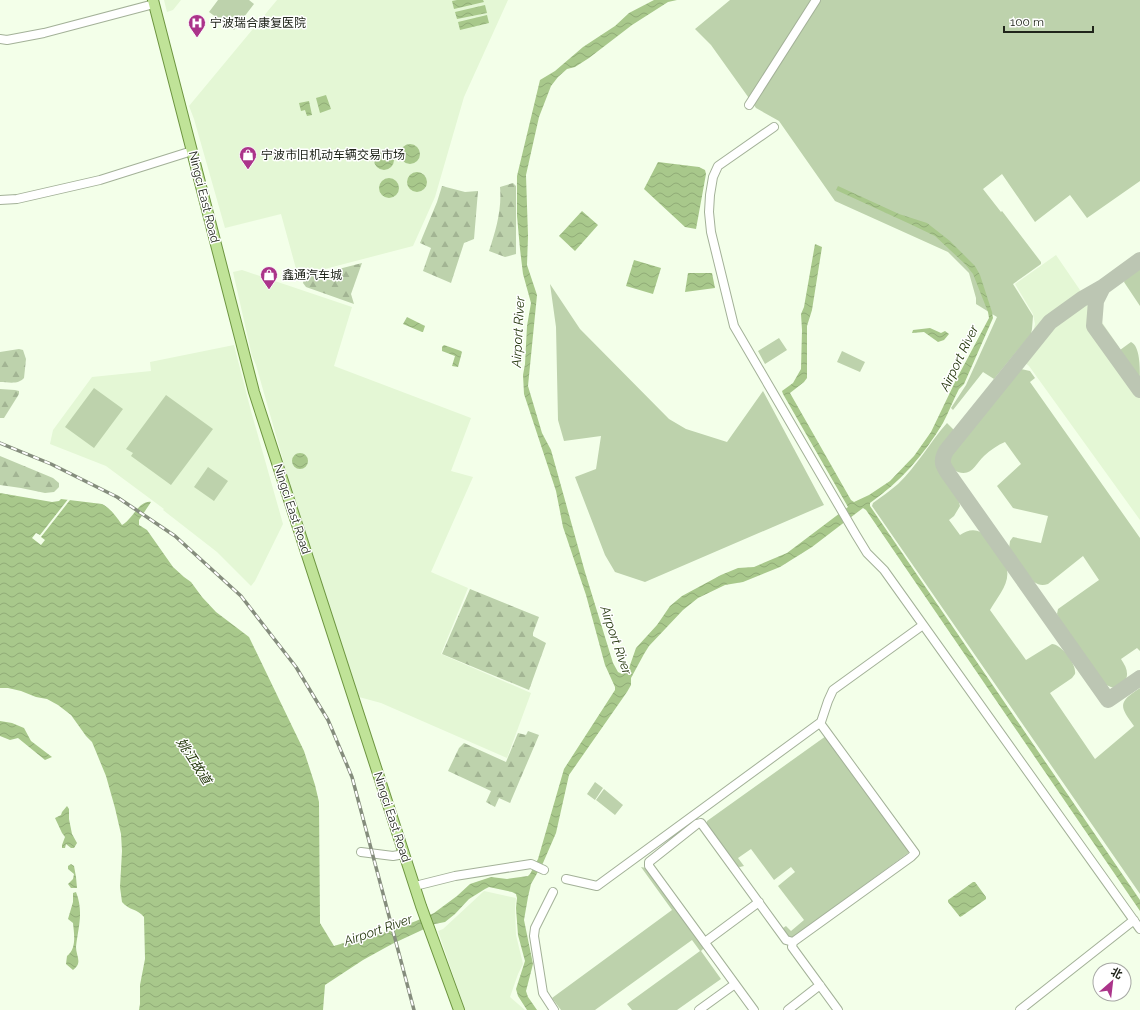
<svg xmlns="http://www.w3.org/2000/svg" width="1140" height="1010" font-family="Raleway,'Noto Sans SC',sans-serif">
<style>
.built{fill:#e4f7d5}
.grass{fill:#bdd2ac}
.forest{fill:url(#forest-firs)}
.water{fill:url(#water-waves)}
.pier{fill:#f3ffe9}
.lines{fill:none;stroke-linecap:round;stroke-linejoin:round}
.taxiway{stroke:#bcc6b3;stroke-width:16}
.minor-casing{stroke:#a3b198;stroke-width:10}
.major-casing{stroke:#6d9540;stroke-width:12}
.minor{stroke:#fff;stroke-width:8}
.major{stroke:#c0e398;stroke-width:10}
.rail-casing{stroke:#858d7d;stroke-width:3.5}
.rail{stroke:#fff;stroke-width:2;stroke-dasharray:6;stroke-linecap:butt}
.labels{text-anchor:middle;dominant-baseline:central;stroke-width:3;stroke-linejoin:round;paint-order:stroke}
.poi-label{font-size:12px;fill:#20251b;stroke:#fff;text-anchor:start}
.street-label{font-size:12px;fill:#20251b;stroke:#fff}
.water-label{font-size:13px;font-style:italic;fill:#1f3306;stroke:#fff}
</style>
<defs>
<pattern id="forest-firs" width="22" height="20" patternUnits="userSpaceOnUse"><rect width="22" height="20" fill="#bdd2ac"/><path d="M5 1l3.5 6h-7zM16 11l3.5 6h-7z" fill="#a2b493"/></pattern>
<pattern id="water-waves" width="16" height="10" patternUnits="userSpaceOnUse"><rect width="16" height="10" fill="#a8c88b"/><path d="M0 5q4-4 8 0t8 0" fill="none" stroke="#90ac77"/></pattern>
</defs>
<rect width="100%" height="100%" fill="#f3ffe9"/>
<path class="built" d="M 164,0 L 181,0 L 173,10 L 167,12 Z
M 277,0 L 508,0 L 464,97 L 435,197 L 413,246 L 298,276 L 281,214 L 225,228 L 194,119 L 189,106 Z
M 1056,255 L 1119,347 L 1116,349 L 1140,383 L 1140,520 L 1029,366 L 1015,355 L 1033,333 L 1035,324 L 1033,314 L 1015,284 Z
M 242,270 L 352,307 L 334,366 L 471,418 L 451,471 L 473,477 L 431,572 L 468,588 L 441,654 L 531,693 L 507,758 L 381,703 L 359,697 L 300,520 L 256,365 L 252,356 L 233,272 Z
M 234,345 L 251,411 L 283,524 L 255,581 L 251,586 L 217,552 L 163,510 L 164,509 L 106,466 L 50,444 L 53,430 L 92,377 L 151,371 L 150,362 Z
M 484,891 L 516,898 L 515,908 L 516,935 L 523,964 L 518,974 L 510,997 L 525,1010 L 465,1010 L 438,931 L 443,929 Z"/>
<path class="grass" d="M 218,0 L 249,0 L 254,4 L 234,30 L 209,12 Z
M 730,0 L 1140,0 L 1140,181 L 1087,218 L 1070,195 L 1035,222 L 1002,174 L 983,189 L 1001,212 L 1002,211 L 1041,262 L 1041,264 L 1013,284 L 1033,316 L 1032,329 L 1031,334 L 994,379 L 983,372 L 953,410 L 951,408 L 966,385 L 997,317 L 976,304 L 976,298 L 969,273 L 948,252 L 835,201 L 779,121 L 756,108 L 711,45 L 695,29 Z
M 1140,269 L 1140,306 L 1124,282 L 1125,279 Z
M 550,284 L 580,329 L 669,419 L 686,429 L 727,442 L 763,391 L 824,505 L 645,582 L 615,572 L 605,555 L 575,477 L 596,469 L 601,436 L 564,441 L 558,420 L 556,327 Z
M 779,338 L 787,350 L 765,364 L 758,351 Z
M 1131,342 C 1140,346 1140,367 1140,379 L 1120,350 Z
M 842,351 L 865,362 L 860,372 L 837,362 Z
M 1021,369 L 1030,371 L 1035,378 L 1030,382 L 1140,538 L 1140,651 L 1137,648 L 1121,659 C 1127,668 1130,675 1123,685 C 1116,689 1113,688 1106,685 L 1059,618 L 1057,614 L 1058,609 L 1099,580 L 1083,556 L 1048,584 C 1042,586 1039,585 1034,582 L 1009,549 L 1010,541 L 1013,537 L 1041,543 L 1048,516 L 1013,508 L 997,486 L 1021,464 L 1005,442 C 998,445 990,450 984,456 C 976,463 972,477 958,472 C 954,470 951,468 950,463 C 948,458 949,456 952,452 L 1017,372 Z
M 94,388 L 123,409 L 94,448 L 65,427 Z
M 166,395 L 213,429 L 171,485 L 131,456 L 133,453 L 126,449 Z
M 947,423 L 954,430 C 944,444 930,456 941,474 C 944,480 949,484 952,490 C 956,495 959,500 960,506 L 954,516 L 949,520 L 960,535 C 968,530 975,528 983,534 L 1006,566 C 1012,582 997,597 990,610 L 1026,660 L 1052,644 C 1061,644 1077,664 1075,674 L 1072,678 L 1050,693 L 1095,759 L 1134,726 C 1119,706 1118,702 1140,688 L 1140,894 L 872,506 L 873,503 C 881,497 890,491 898,484 C 917,466 930,442 947,423 Z
M 208,467 L 228,481 L 214,501 L 194,487 Z
M 826,736 L 908,850 L 908,853 L 792,938 C 786,937 785,934 783,928 L 786,926 L 791,931 L 804,920 L 778,886 L 795,872 L 791,867 L 774,880 L 751,849 L 738,858 L 744,866 L 740,867 L 736,866 L 707,825 L 707,821 Z
M 595,782 L 603,788 L 595,800 L 587,794 Z
M 604,789 L 623,805 L 615,815 L 596,800 Z
M 641,867 L 646,868 L 704,948 L 701,951 L 721,979 L 677,1010 L 632,1010 L 627,1004 L 700,951 L 692,940 L 595,1010 L 561,1010 L 552,998 L 672,910 Z"/>
<path class="forest" d="M 513,183 L 516,186 L 516,254 L 505,257 L 489,251 C 496,230 502,209 500,187 Z
M 442,186 L 465,192 L 478,191 L 474,239 L 464,243 L 451,283 L 423,271 L 431,248 L 420,243 L 437,202 Z
M 362,263 L 351,294 L 354,304 L 306,287 L 303,283 L 304,278 Z
M 19,349 L 23,350 L 26,359 L 24,378 C 18,385 8,382 0,382 L 0,352 Z
M 0,389 L 15,390 L 19,391 L 19,394 L 4,418 L 0,418 Z
M 0,456 L 53,478 L 59,483 L 59,487 L 54,492 L 45,493 L 21,488 L 0,485 Z
M 470,589 L 539,617 L 533,633 L 533,636 L 546,643 L 529,690 L 442,654 Z
M 528,731 L 539,735 L 510,803 L 499,798 L 495,807 L 486,802 L 491,791 L 448,771 L 459,748 L 464,743 L 506,762 L 518,733 L 526,735 Z"/>
<path class="water" d="M 457,0 L 483,0 L 484,2 L 454,9 L 452,1 Z
M 654,0 L 677,0 L 668,2 L 632,25 L 589,58 L 575,67 L 567,69 L 558,77 L 551,86 L 539,117 L 526,175 L 528,236 L 527,265 L 537,295 L 528,386 L 542,433 L 551,450 L 585,572 L 613,663 L 618,672 L 622,674 L 628,671 L 636,648 L 657,625 L 670,606 L 682,596 L 721,575 L 738,568 L 754,567 L 787,553 L 848,507 L 783,394 L 782,391 L 793,383 L 801,369 L 802,330 L 801,314 L 804,307 L 815,244 L 822,247 L 812,310 L 807,326 L 807,378 L 804,382 L 790,393 L 851,500 L 854,502 L 869,495 L 890,481 L 914,456 L 931,432 L 956,380 L 989,318 L 988,312 L 973,274 L 965,264 L 935,236 L 910,224 L 836,190 L 838,186 L 899,214 L 927,223 L 950,241 L 975,266 L 980,275 L 992,312 L 993,318 L 964,384 L 959,389 C 953,400 949,412 943,423 C 924,455 900,482 870,503 L 870,506 L 1140,900 L 1140,911 L 866,510 L 863,508 L 812,547 L 780,567 L 743,582 L 725,585 L 698,598 L 683,610 L 649,646 L 644,654 L 631,678 L 631,685 L 627,692 L 569,775 L 556,833 L 543,863 L 531,884 L 528,897 L 524,920 L 533,964 L 526,991 L 528,997 L 537,1010 L 527,1010 L 518,996 L 516,989 L 525,961 L 518,935 L 516,908 L 517,898 L 516,894 L 512,892 L 489,887 L 485,889 L 469,899 L 455,914 L 445,922 L 435,924 L 392,944 L 363,960 L 325,985 L 323,1010 L 139,1010 L 140,1004 L 140,985 L 145,959 L 144,917 C 138,909 128,910 122,902 L 120,887 L 122,851 L 121,834 L 115,808 L 106,776 L 92,742 L 86,736 L 71,715 L 58,705 L 47,699 L 36,697 L 21,691 L 8,688 L 0,688 L 0,493 L 52,502 L 59,501 L 61,499 L 102,504 C 111,509 116,516 122,525 C 133,519 139,500 151,502 L 139,520 L 139,525 L 147,530 L 173,567 L 184,577 L 191,582 L 202,597 L 216,612 L 249,637 L 304,751 L 315,785 L 319,802 L 320,923 L 334,946 L 363,937 L 390,931 L 416,921 L 434,913 L 457,896 L 470,884 L 491,877 L 507,879 L 528,876 L 530,874 L 538,859 L 564,769 L 615,690 L 615,687 L 605,665 L 586,595 L 563,527 L 556,491 L 524,394 L 523,375 L 525,364 L 527,326 L 531,303 L 523,274 L 520,249 L 517,216 L 517,176 L 540,80 L 555,71 L 583,47 L 615,26 L 629,13 Z
M 485,5 L 487,13 L 457,19 L 455,12 Z
M 487,15 L 489,23 L 460,30 L 458,22 Z
M 326,95 L 331,109 L 320,113 L 316,98 Z
M 309,101 L 312,115 L 307,116 L 305,110 L 301,111 L 299,103 Z
M400 154a10 10 0 1 1 20 0a10 10 0 1 1-20 0Z
M374 160a10 10 0 1 1 20 0a10 10 0 1 1-20 0Z
M 658,162 L 699,167 L 705,170 L 706,174 L 696,229 L 685,227 L 644,189 Z
M407 182a10 10 0 1 1 20 0a10 10 0 1 1-20 0Z
M379 188a10 10 0 1 1 20 0a10 10 0 1 1-20 0Z
M 582,211 L 598,225 L 575,251 L 559,236 Z
M 634,260 L 661,268 L 653,294 L 626,286 Z
M 688,273 L 712,273 L 715,288 L 685,292 Z
M 407,317 L 425,326 L 423,332 L 422,332 L 403,324 Z
M 930,328 L 941,333 L 945,331 L 949,334 L 944,340 L 938,342 L 924,332 L 912,333 L 913,330 Z
M 444,345 L 461,351 L 462,352 L 458,367 L 452,366 L 455,356 L 442,351 L 442,347 Z
M292 461a8 8 0 1 1 16 0a8 8 0 1 1-16 0Z
M 0,721 L 12,723 L 24,728 L 31,741 L 52,757 L 45,760 L 18,738 L 10,740 L 0,736 Z
M 67,806 L 69,809 L 69,819 L 72,834 L 77,843 L 74,848 L 71,848 L 66,844 L 65,848 L 62,848 L 62,845 L 65,837 L 62,833 L 55,818 L 61,815 L 62,812 Z
M 71,864 L 74,866 L 76,877 L 77,888 L 71,888 L 68,884 L 73,879 L 74,874 L 68,869 L 68,866 Z
M 973,882 L 975,882 L 986,897 L 986,899 L 962,916 L 960,917 L 948,902 L 948,900 Z
M 76,892 C 84,912 78,928 76,947 C 76,956 83,963 73,970 L 66,964 L 67,956 C 77,948 74,934 73,923 L 68,919 L 73,902 L 73,893 Z"/>
<path class="pier" d="M 69,498 L 70,500 L 41,537 L 45,540 L 41,545 L 32,538 L 36,533 L 40,535 Z"/>
<g class="lines">
<path class="taxiway" d="M 1140,260 L 1103,287 L 1096,301 L 1094,326 L 1140,390
M 1103,287 L 1082,299 L 1050,322 L 946,451 C 940,462 943,466 950,476 L 1108,700 L 1140,678"/>
<defs>
<path id="minor" d="M 0,39 L 7,40 L 44,33 L 154,4
M 749,105 L 816,0
M 774,127 L 718,166 L 713,177 L 710,195 L 709,212 L 711,232 L 734,326 L 856,535 L 867,553 L 884,570 L 1140,929
M 0,200 L 17,199 L 100,180 L 192,151
M 820,723 L 915,853 L 911,857 L 793,942 L 792,947 L 838,1010
M 361,852 L 393,856 L 404,854
M 566,879 L 597,886 L 821,722 L 828,701 L 833,690 L 923,625
M 415,886 L 455,876 L 531,864 L 544,870
M 553,892 L 535,928 L 534,936 L 543,993 L 554,1010
M 705,942 L 759,902
M 699,1010 L 735,984
M 754,1010 L 649,866 L 649,862 L 697,824 L 701,823 L 786,940 L 793,942
M 788,1010 L 820,985
M 1020,1010 L 1134,920"/>
<path id="major" d="M 153,0 L 254,392 L 421,906 L 459,1010"/>
</defs>
<use href="#minor" class="minor-casing"/>
<use href="#major" class="major-casing"/>
<use href="#minor" class="minor"/>
<use href="#major" class="major"/>
<defs>
<path id="rail" d="M 0,443 L 51,464 L 117,497 L 175,536 L 241,596 L 296,667 L 328,720 L 352,777 L 414,1010"/>
</defs>
<use href="#rail" class="rail-casing"/>
<use href="#rail" class="rail"/>
</g>
<defs>
<symbol id="hospital-pin" viewBox="-11 -11 22 30"><path d="M0 17L-7.5 6A9.5 9.5 0 1 1 7.5 6Z" fill="#ab348a" stroke="#fff"/><path d="M-5-5h3v3.5h4V-5h3V5h-3V1.5h-4V5h-3Z" fill="#fff"/></symbol>
<symbol id="shop-pin" viewBox="-11 -11 22 30"><path d="M0 17L-7.5 6A9.5 9.5 0 1 1 7.5 6Z" fill="#ab348a" stroke="#fff"/><path d="M-5-2.5h2.3a2.7 3.5 0 0 1 5.4 0H5L5.5 6h-11ZM-1.5-2.5h3a1.5 2.3 0 0 0-3 0Z" fill="#fff"/></symbol>
</defs>
<g fill-rule="evenodd">
<use href="#hospital-pin" x="187" y="13" width="20" height="27"/>
<use href="#shop-pin" x="238" y="145" width="20" height="27"/>
<use href="#shop-pin" x="259" y="265" width="20" height="27"/>
</g>
<g class="labels">
<g class="poi-label">
<text x="210" y="23">宁波瑞合康复医院</text>
<text x="261" y="155">宁波市旧机动车辆交易市场</text>
<text x="282" y="275">鑫通汽车城</text>
</g>
<g class="street-label">
<text transform="translate(204 197) rotate(76)">Ningci East Road</text>
<text transform="translate(292 509) rotate(72)">Ningci East Road</text>
<text transform="translate(392 817) rotate(72)">Ningci East Road</text>
</g>
<g class="water-label">
<text transform="translate(518 332) rotate(-87)">Airport River</text>
<text transform="translate(959 358) rotate(-64)">Airport River</text>
<text transform="translate(616 640) rotate(71)">Airport River</text>
<text transform="translate(194 761) rotate(57)">姚江故道</text>
<text transform="translate(378 930) rotate(-19)">Airport River</text>
</g>
</g>
<g transform="translate(1112 982) rotate(28)"><circle r="19" fill="#ffffff" stroke="#a6a8a4"/>
<path d="M0-3L7 15L0 10L-7 15Z" fill="#ab348a"/>
<text y="-6" font-size="11" font-weight="bold" text-anchor="middle" fill="#20251b">北</text>
</g>
<path d="M1004 26v6h89v-6" fill="none" stroke="#20251b" stroke-width="2"/>
<text x="1010" y="26" font-size="12" fill="#20251b" stroke="#ffffff" stroke-width="3" paint-order="stroke">100 m</text>
</svg>
